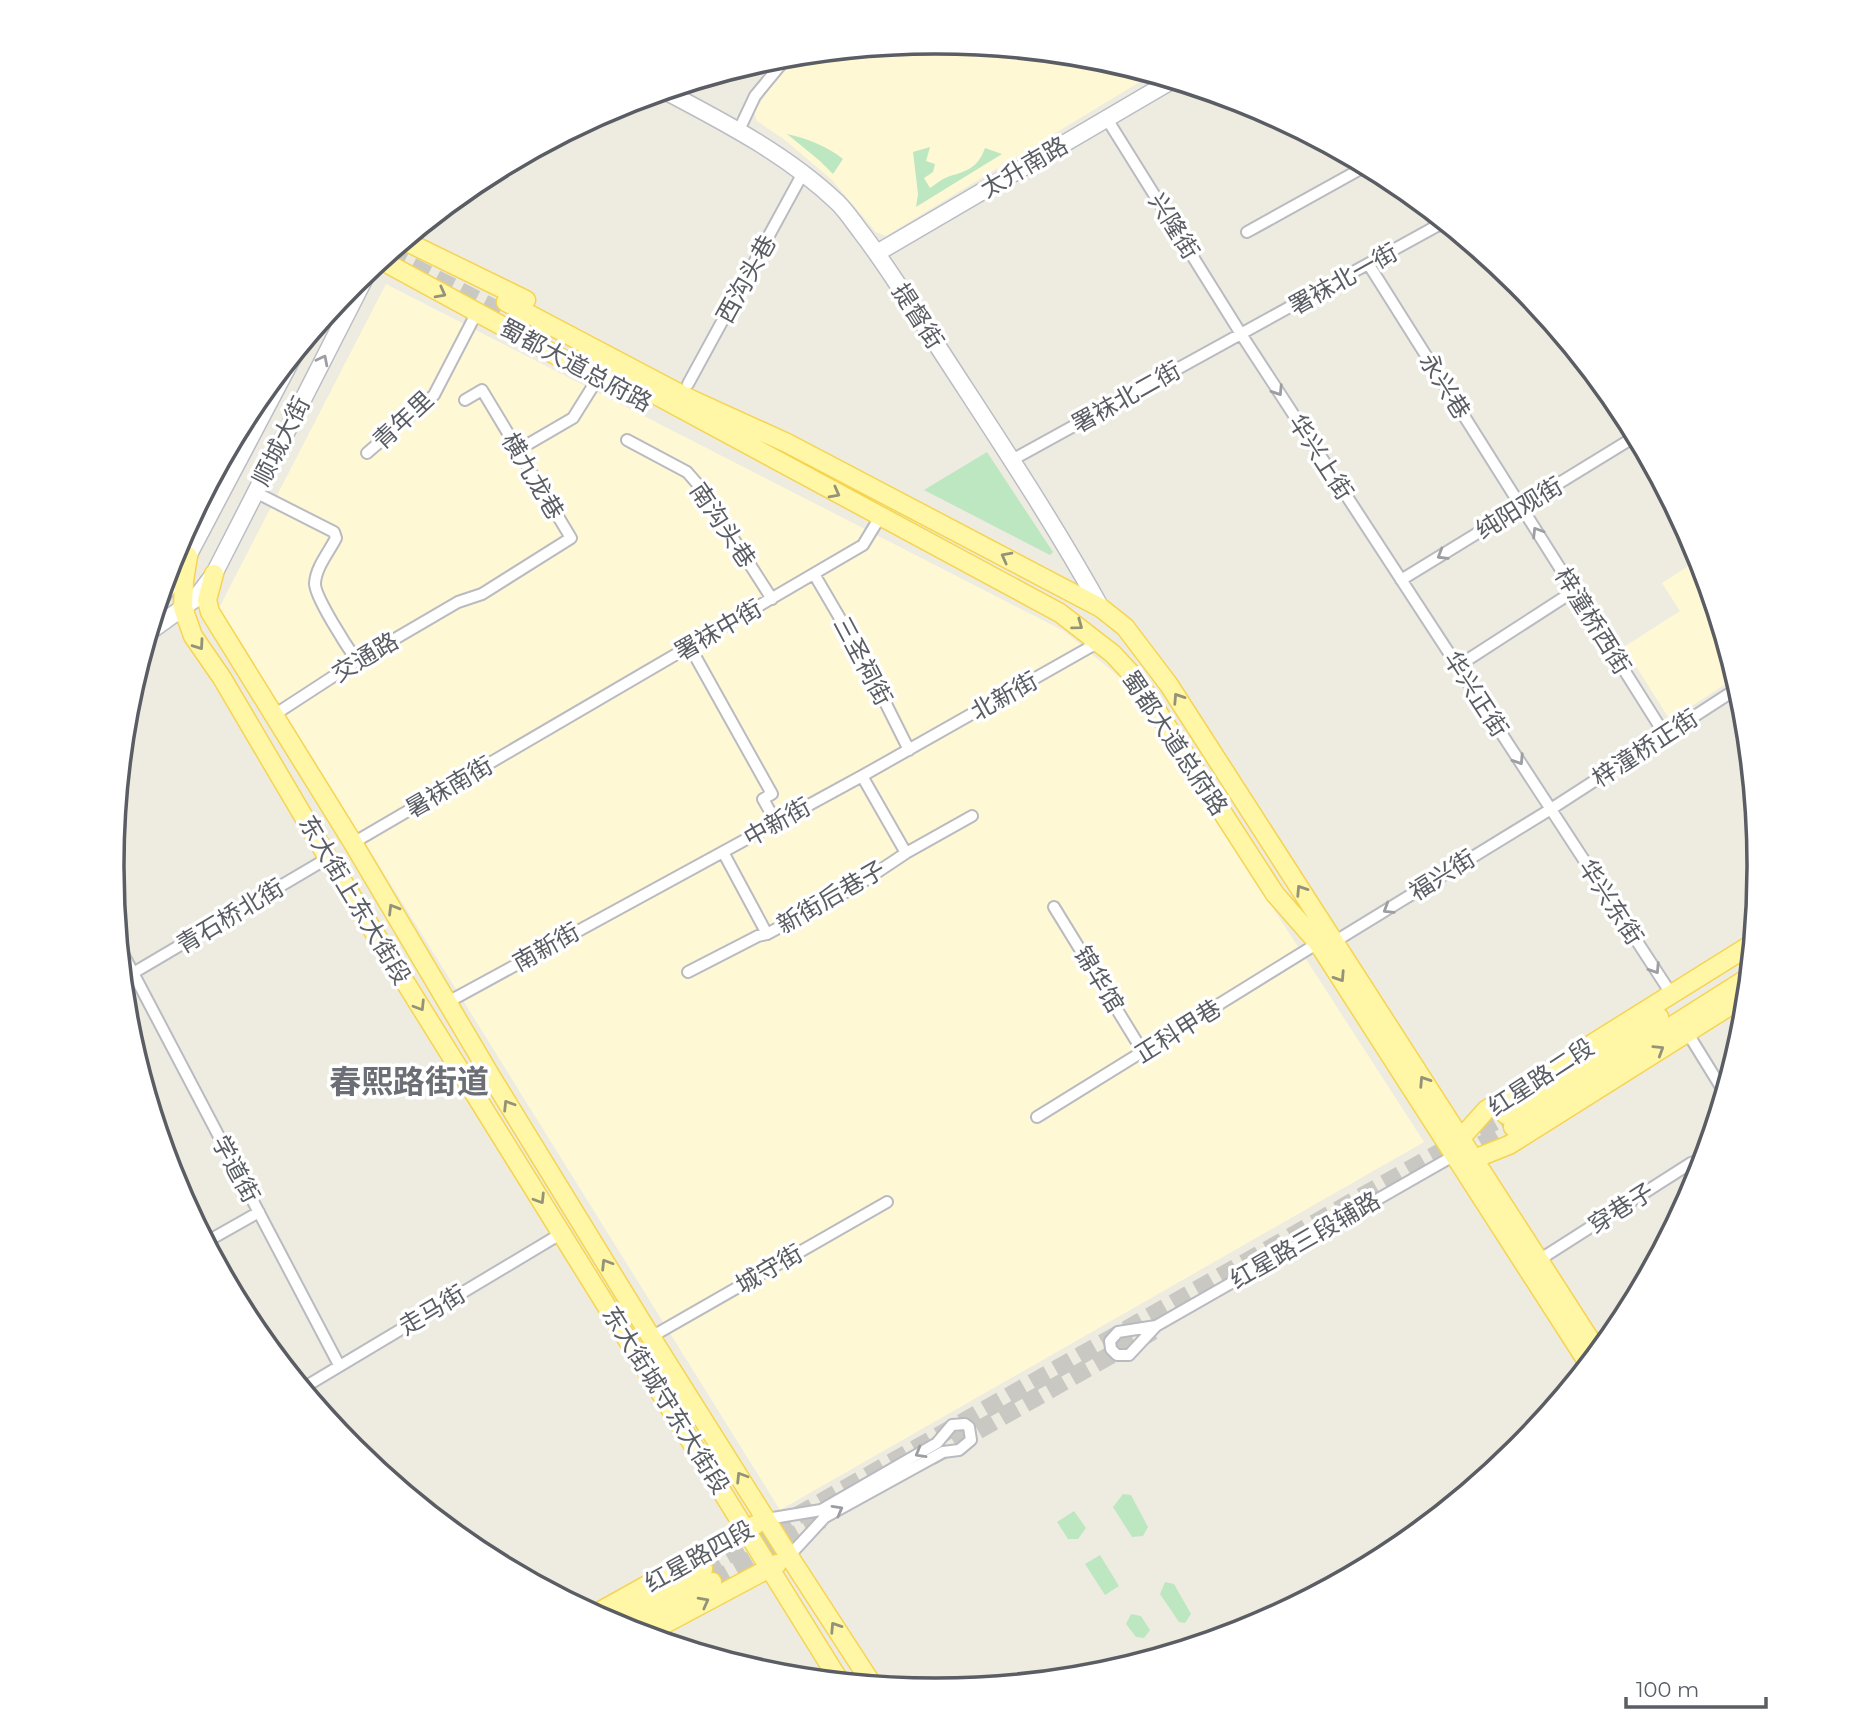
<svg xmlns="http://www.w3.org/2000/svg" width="1871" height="1732" font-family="Montserrat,'Noto Sans SC',sans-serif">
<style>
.commercial{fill:#fff8d5}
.green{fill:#bde7c0}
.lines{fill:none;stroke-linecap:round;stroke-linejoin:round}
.primary-tunnel{stroke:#c9c8c2;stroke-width:18;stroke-dasharray:18 9;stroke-linecap:butt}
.street-casing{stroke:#b9bbc1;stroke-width:14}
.secondary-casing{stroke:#babdc4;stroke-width:19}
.primary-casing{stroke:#f6d452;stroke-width:21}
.street{stroke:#fff;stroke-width:10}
.secondary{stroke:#fff;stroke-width:16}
.primary{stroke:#fff7a5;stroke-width:18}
.oneway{stroke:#94937a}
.oneway2{stroke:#9c9ea1}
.labels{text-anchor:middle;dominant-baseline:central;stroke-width:7;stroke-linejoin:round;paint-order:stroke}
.street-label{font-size:24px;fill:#5a5d63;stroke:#fff}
.district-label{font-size:32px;font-weight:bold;fill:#6b6f75;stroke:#fff}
.rim{fill:none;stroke:#5a5d63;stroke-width:3.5}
</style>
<rect width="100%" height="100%" fill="#eeece1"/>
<path class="commercial" d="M 936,42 L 1097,58 L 1151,75 L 886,236 L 876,232 L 832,180 L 785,140 L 757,121 L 754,112 L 776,79 L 800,55 Z
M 386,284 L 1064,631 L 1129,685 L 1424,1142 L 780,1510 L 219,608 Z
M 1699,559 L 1735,678 L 1670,720 L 1624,647 L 1680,611 L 1662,583 Z"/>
<path class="green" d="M 787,134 C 806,138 827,146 843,159 L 833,174 L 820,161 Z
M 930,147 L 926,161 L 935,164 L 933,172 L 924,178 L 930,188 C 936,184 943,178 950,176 C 968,171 978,167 985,148 L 1002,154 L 916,207 L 918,194 L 913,152 Z
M 987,452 L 1053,552 L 1050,555 L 924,490 Z
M 1123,1494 L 1131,1495 L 1148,1527 L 1143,1536 L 1132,1537 L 1113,1507 Z
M 1074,1511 L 1086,1528 L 1078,1539 L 1068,1539 L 1057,1522 Z
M 1100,1555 L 1119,1586 L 1105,1595 L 1085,1564 Z
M 1165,1582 L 1174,1584 L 1191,1614 L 1185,1623 L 1179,1622 L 1160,1594 Z
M 1131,1614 L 1141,1616 L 1150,1630 L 1144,1638 L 1136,1637 L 1126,1624 Z"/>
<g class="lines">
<path class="primary-tunnel" d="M 388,254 L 501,312
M 1458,1158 L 1513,1127
M 931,1457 L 1153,1331
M 703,1569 L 1506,1115
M 712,1582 L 828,1516"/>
<defs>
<path id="street" d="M 1264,112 L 1268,118 L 1280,124 L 1283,122
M 1107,119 L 1241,334 L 1672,995
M 738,132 L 755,96 L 787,57
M 1427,208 L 1438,226
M 1247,232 L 1366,166
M 1369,265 L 1665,735
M 688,384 L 803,173
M 627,440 L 687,472 L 701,488 L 772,599
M 518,450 L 573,418 L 598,378
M 367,453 L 434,395 L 477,312
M 1012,460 L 1444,222
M 255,492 L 334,532 L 336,538 C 329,552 316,567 315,583 C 314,596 348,648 357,661
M 814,574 L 862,656 L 909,750
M 1401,580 L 1636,436
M 690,647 L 772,794 L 763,799 L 776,822
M 1458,666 L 1574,591
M 274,715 L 357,661 L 458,602 L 482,594 L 571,538 L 482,390 L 465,400
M 862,776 L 906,853
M 353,843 L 863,545 L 880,517
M 723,852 L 767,934
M 1054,907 L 1143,1052
M 1334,942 L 1551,809 L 1738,688
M 120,948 L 339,1365
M 688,972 L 758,936 L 767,934 L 855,887 L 906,853 L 972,816
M 123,979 L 328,858
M 448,1002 L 862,776 L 1099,642
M 1687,1032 L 1724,1092
M 1037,1117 L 1318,943
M 206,1242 L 259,1212
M 1539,1260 L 1691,1163 L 1704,1158
M 1156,1326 L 1118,1332 L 1110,1341 L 1111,1349 L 1117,1355 L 1129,1355 L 1156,1326 L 1455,1155
M 651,1337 L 887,1202
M 303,1388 L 562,1233
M 767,1519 L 821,1510 L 937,1443 L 952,1425 L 965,1424 L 969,1427 L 971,1440 L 959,1450 L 943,1452 L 825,1517 L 789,1556"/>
<path id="secondary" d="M 665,91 C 726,123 789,156 838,203 C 847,212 854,223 861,232 C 888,267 911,305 935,342 C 992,430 1050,516 1101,608
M 877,253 L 1171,81
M 158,603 L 188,556 L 294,355
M 149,632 L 195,599 L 214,574 L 369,270"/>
<path id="primary" d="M 405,241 L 526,300
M 381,260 L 607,383
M 506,302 L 688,398 L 787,443 L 1101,608 L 1125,627 L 1169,685 L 1598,1352
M 593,361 L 1060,613 L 1113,654 L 1137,680 L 1275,894 L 1318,943 L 1588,1363
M 188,556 L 184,581 L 183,608 L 193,636 L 222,678 L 328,858 L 839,1680
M 214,574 L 207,600 L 210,612 L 353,843 L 492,1078 L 651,1337 L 789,1556 L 872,1684
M 1506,1115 L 1659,1017
M 1513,1127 L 1749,977
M 1457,1149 L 1461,1138 L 1486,1110 L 1752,944
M 1465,1157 L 1474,1159 L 1509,1145 L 1747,995
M 626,1610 L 703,1569
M 595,1614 L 755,1525
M 627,1629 L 712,1582
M 644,1635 L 777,1564"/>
</defs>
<use href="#street" class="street-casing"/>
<use href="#secondary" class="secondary-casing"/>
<use href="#primary" class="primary-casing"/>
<use href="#street" class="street"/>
<use href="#secondary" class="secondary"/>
<use href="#primary" class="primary"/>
</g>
<defs><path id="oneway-chevron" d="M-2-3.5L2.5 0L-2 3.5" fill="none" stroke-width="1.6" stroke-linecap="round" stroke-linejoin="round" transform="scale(1.75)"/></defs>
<g class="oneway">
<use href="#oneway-chevron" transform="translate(441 293) rotate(28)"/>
<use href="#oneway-chevron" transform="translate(835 493) rotate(28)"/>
<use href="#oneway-chevron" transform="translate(1006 557) rotate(-152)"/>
<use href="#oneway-chevron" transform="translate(1078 625) rotate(36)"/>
<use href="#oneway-chevron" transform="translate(199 645) rotate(55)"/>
<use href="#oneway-chevron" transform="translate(1178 698) rotate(-123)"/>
<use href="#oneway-chevron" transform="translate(1301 890) rotate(-123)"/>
<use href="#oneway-chevron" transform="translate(393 909) rotate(-121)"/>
<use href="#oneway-chevron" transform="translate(1340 977) rotate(57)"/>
<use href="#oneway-chevron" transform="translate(420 1006) rotate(58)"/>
<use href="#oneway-chevron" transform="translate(1659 1050) rotate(-32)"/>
<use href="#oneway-chevron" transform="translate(1424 1081) rotate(-123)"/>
<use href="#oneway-chevron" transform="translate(508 1105) rotate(-122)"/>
<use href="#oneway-chevron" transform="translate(540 1199) rotate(58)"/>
<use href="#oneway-chevron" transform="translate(606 1264) rotate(-122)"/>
<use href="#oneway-chevron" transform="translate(741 1477) rotate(-122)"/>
<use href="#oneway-chevron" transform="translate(704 1602) rotate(-28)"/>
<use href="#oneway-chevron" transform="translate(835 1627) rotate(-123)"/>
</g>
<g class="oneway2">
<use href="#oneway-chevron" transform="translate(323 360) rotate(-63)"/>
<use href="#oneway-chevron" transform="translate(1278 391) rotate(57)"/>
<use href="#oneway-chevron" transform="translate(1537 532) rotate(-122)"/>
<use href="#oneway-chevron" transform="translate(1442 555) rotate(149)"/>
<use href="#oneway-chevron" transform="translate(1519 760) rotate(57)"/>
<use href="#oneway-chevron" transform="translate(1388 909) rotate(148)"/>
<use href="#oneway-chevron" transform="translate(1655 969) rotate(57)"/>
<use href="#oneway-chevron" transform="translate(920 1453) rotate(150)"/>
<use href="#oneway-chevron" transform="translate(838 1510) rotate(-29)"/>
</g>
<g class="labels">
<g class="street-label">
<text transform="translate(1024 167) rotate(-30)">太升南路</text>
<text transform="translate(1174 226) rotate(58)">兴隆街</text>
<text transform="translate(746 279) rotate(-61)">西沟头巷</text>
<text transform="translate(1343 279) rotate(-29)">署袜北一街</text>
<text transform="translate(918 316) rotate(57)">提督街</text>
<text transform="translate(576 365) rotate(28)">蜀都大道总府路</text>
<text transform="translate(1445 386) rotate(58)">永兴巷</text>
<text transform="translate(1126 397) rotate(-29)">署袜北二街</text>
<text transform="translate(403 420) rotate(-43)">青年里</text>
<text transform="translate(281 441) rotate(-63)">顺城大街</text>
<text transform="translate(1321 457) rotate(57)">华兴上街</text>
<text transform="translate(533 476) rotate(59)">横九龙巷</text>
<text transform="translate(1519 508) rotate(-31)">纯阳观街</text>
<text transform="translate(723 525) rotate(56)">南沟头巷</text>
<text transform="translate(1593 621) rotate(58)">梓潼桥西街</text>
<text transform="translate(718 630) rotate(-30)">署袜中街</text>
<text transform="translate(365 657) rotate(-31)">交通路</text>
<text transform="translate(863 661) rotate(62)">三圣祠街</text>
<text transform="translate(1476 694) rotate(57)">华兴正街</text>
<text transform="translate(1004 696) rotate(-29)">北新街</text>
<text transform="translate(1175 743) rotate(56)">蜀都大道总府路</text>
<text transform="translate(1645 748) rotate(-33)">梓潼桥正街</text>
<text transform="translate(449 787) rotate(-30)">暑袜南街</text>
<text transform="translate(777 822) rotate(-29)">中新街</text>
<text transform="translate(1442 875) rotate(-32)">福兴街</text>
<text transform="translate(831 897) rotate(-30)">新街后巷子</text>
<text transform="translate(355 900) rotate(59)">东大街上东大街段</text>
<text transform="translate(1611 902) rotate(57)">华兴东街</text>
<text transform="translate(230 916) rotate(-31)">青石桥北街</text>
<text transform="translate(546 947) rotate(-29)">南新街</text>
<text transform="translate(1099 979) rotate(59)">锦华馆</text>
<text transform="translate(1178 1031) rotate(-32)">正科甲巷</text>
<text transform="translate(1541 1077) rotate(-33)">红星路二段</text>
<text transform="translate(236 1169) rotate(62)">学道街</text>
<text transform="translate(1621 1208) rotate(-32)">穿巷子</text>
<text transform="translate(1305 1240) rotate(-30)">红星路三段辅路</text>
<text transform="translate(769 1269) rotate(-30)">城守街</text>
<text transform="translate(432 1310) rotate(-31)">走马街</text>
<text transform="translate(666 1400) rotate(58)">东大街城守东大街段</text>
<text transform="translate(699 1556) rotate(-29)">红星路四段</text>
</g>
<g class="district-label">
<text x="409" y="1081">春熙路街道</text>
</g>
</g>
<path d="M0 0H1871V1732H0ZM935 54H936A811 811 0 0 1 1747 865V867A811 811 0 0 1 936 1678H935A811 811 0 0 1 124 867V865A811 811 0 0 1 935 54Z" fill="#fff" fill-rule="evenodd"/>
<path class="rim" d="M935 54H936A811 811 0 0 1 1747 865V867A811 811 0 0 1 936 1678H935A811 811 0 0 1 124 867V865A811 811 0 0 1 935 54Z"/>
<path d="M1626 1697v10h140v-10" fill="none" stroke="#5a5d63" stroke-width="3.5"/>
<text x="1636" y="1697" font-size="21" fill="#5a5d63" stroke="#ffffff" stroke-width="5" paint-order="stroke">100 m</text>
</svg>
